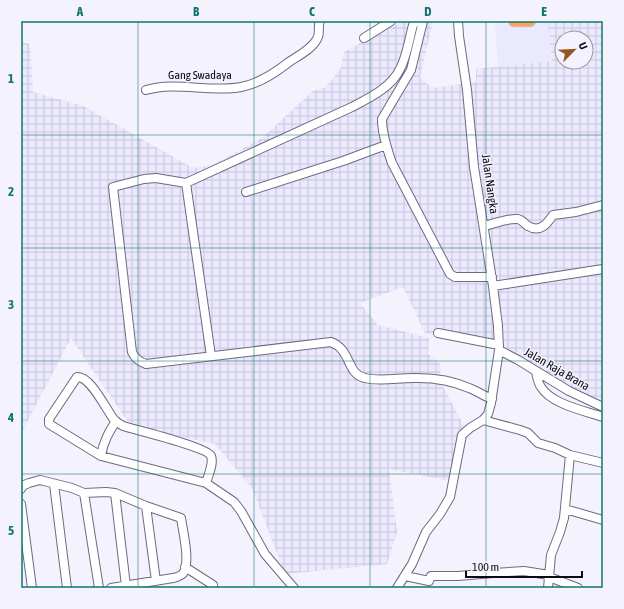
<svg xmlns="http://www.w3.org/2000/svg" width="624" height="609" font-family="'Asap Condensed',sans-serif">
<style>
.built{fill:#ebe9fe}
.industrial{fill:url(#industrial-grid);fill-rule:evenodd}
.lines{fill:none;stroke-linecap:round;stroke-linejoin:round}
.minor-casing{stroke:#6d6a82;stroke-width:10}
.highway-casing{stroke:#d3d3d5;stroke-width:13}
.minor{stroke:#fff;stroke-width:8}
.highway{stroke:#fca45a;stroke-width:11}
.grid{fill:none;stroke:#0f766e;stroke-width:1;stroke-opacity:0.55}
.labels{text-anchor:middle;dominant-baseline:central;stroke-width:3;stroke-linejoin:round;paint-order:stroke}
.street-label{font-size:12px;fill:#0c0b13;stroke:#f3f2fd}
.neatline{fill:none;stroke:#0f766e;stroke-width:1.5}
.grid-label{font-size:13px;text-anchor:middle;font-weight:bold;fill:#0f766e}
</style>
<defs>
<pattern id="industrial-grid" width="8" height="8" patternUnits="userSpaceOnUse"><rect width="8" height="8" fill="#ebe9fe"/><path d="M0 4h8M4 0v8" fill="none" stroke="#c8c6d9"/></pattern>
</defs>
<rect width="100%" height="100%" fill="#f3f2fd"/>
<path class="built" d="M 513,21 L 557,21 L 548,23 L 552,61 L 498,67 L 495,23 L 512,24 Z"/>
<path class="industrial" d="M 401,21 L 433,21 L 420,77 L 432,88 L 476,82 L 476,69 L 552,61 L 548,23 L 559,21 L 603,21 L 603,407 L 513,354 L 444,336 L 425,333 L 403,287 L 360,303 L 378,325 L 429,338 L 428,354 L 440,364 L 441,383 L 466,430 L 451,481 L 389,469 L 397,532 L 387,564 L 285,574 L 252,488 L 215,444 L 130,425 L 71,338 L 23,430 L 21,429 L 21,42 L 30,44 L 33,92 L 83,106 L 193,168 L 213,165 L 262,138 L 314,90 L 325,88 L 340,70 L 344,52 ZM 562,38 L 586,38 L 586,62 L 562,62 Z"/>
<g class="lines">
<defs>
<path id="minor" d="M 416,21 L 413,25 C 409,39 407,56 400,69 C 391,88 369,98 352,107 L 186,183 L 156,178 L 144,179 L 113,187 L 132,352 C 135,358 138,361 146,364 L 331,342 C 352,350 346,374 365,378 C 382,382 401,377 418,378 C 436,378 453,381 469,388 C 477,391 484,396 492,399
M 423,21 L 411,70 L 382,119 C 382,133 387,149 392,163 L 450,274 L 455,277 L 492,277
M 364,38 L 391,21
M 146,90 C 177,81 209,93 241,87 C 258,84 275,73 289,62 C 298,56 312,49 317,39 C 321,33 317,27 320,21
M 186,183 L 211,356
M 246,192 L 343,161 L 386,145
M 484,226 C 494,224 507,218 518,219 C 522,220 524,223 528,226 C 540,233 547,224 553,215 L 576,212 L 603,205
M 493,286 L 603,269
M 438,333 L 499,345
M 499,350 L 518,360 L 569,391 L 603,407
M 536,372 C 537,377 538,383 541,387 C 551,404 585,411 603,417
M 483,420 L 520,430 L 528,433 L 538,443 L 555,448 L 570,455 L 603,463
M 101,456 C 103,442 109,432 116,421
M 206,483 C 208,476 214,463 211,456 C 207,447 136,430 123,426 C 121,424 117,423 115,421 C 106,410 91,376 77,377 L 49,419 L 49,424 L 101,456 L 206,483 L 234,502 L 241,511 L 265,554 L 294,588
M 54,484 L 67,588
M 21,489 L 22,486 L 29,483 L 40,480 L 72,488 L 84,493 L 106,492 L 115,493 L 146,506 L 181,518 C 183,532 190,559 184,572 C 182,576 177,577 173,578 L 111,588
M 84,493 L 99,588
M 115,493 L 126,586
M 21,504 L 32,588
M 146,506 L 156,581
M 565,509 L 603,520
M 185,567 L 213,585
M 405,576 L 429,581 L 431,576 L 458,576 L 493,573 L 524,571 L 549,575
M 549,577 L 578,588
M 397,588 L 412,564 L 426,532 L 440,514 L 450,497 L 462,435 L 470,428 L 483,420 L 488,414 L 491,403 L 499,350 L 498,326 L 493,286 L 474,167 L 467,90 L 459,36 L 458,21
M 548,588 L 551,555 L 560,532 L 564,518 L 570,455"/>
<path id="highway" d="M 514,21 L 530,21"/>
</defs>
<use href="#minor" class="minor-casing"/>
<use href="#highway" class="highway-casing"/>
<use href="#minor" class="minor"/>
<use href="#highway" class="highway"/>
</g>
<path class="grid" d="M 138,21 L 138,588M 254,21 L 254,588M 370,21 L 370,588M 486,21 L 486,588M 21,135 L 603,135M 21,248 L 603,248M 21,361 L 603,361M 21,474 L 603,474"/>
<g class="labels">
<g class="street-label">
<text x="200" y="75">Gang Swadaya</text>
<text transform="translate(490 184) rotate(82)">Jalan Nangka</text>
<text transform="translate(557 369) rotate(30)">Jalan Raja Brana</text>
</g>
</g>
<rect width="624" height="609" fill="none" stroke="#f3f2fd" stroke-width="44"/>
<g transform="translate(574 50) rotate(66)"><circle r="19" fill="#f3f2fd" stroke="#97969f"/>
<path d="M0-3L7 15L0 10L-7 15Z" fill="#96571e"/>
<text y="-6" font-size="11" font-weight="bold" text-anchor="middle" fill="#0c0b13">U</text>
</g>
<path d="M466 571v6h116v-6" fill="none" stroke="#0c0b13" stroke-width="2"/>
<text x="472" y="571" font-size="12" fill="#0c0b13" stroke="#f3f2fd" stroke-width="3" paint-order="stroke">100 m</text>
<rect x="22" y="22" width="580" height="565" class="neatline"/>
<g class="grid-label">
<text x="80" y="16">A</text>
<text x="196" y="16">B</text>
<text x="312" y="16">C</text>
<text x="428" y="16">D</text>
<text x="544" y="16">E</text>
<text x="11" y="83">1</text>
<text x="11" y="196">2</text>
<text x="11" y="309">3</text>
<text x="11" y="422">4</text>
<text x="11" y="535">5</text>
</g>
</svg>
